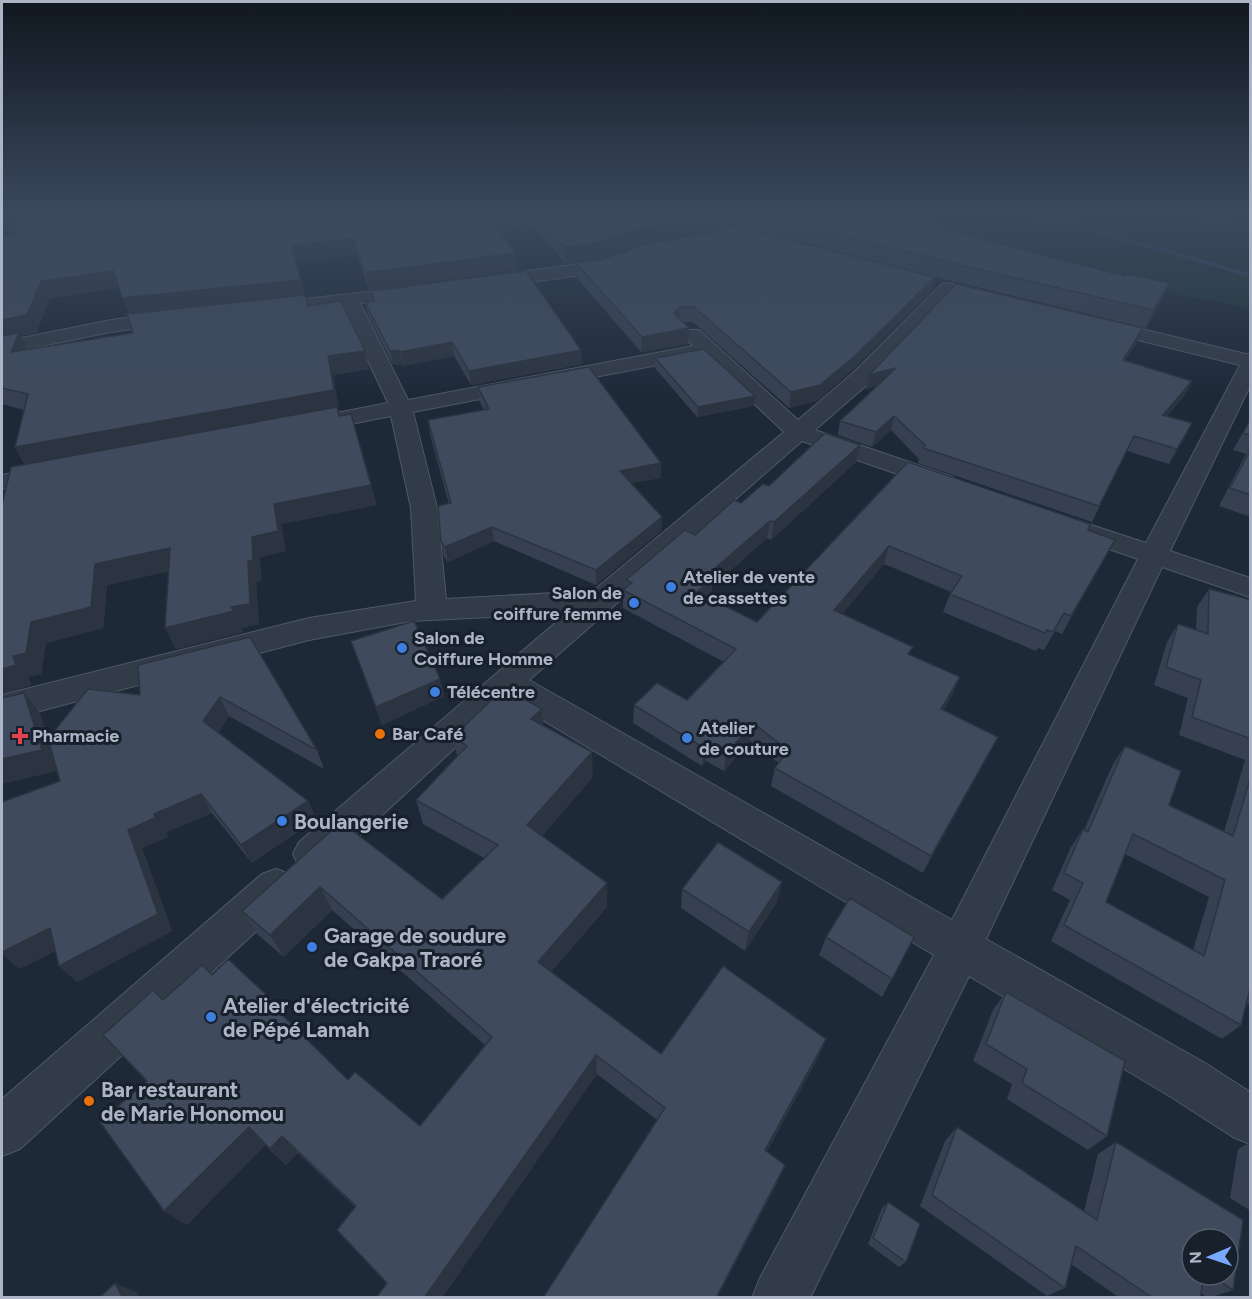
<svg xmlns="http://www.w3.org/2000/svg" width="1252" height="1299" font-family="Figtree,sans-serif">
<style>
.green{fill:#203539}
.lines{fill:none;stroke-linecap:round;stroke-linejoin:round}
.stream{fill:#304460;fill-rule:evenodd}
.minor-casing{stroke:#4f5866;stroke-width:2}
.minor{fill:#323b48;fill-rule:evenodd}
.wall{fill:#364050;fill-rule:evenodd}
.shaded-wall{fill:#2c3441}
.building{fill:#3f4b5d;stroke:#2c3441;stroke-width:1.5;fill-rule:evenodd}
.shop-dot{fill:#3f7fe0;stroke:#18202c;stroke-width:2}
.food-dot{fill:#e8710a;stroke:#18202c;stroke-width:2}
.health-dot{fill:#e0444e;stroke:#18202c;stroke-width:2}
.labels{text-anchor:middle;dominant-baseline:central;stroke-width:6;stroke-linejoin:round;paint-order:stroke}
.poi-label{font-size:18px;font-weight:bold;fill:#acb5c5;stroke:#18202c;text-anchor:start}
.near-poi-label{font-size:21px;font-weight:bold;fill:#acb5c5;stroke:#18202c;text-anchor:start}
</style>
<rect width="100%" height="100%" fill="#1e2938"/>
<path class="green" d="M 867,214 L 1208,214 L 1250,230 L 1250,308 L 1143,288 Z"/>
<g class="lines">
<path class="stream" d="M 1030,214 L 1041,214 L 1250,273 L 1250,277 Z
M 1196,214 L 1206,214 L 1250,229 L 1250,233 Z"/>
<defs>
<path id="minor" d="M 658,214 L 683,214 L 769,238 L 771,241 L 763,246 L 660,217 Z
M 617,255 L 623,256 L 625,260 C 614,275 510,284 486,287 L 480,286 L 477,282 L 480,278 L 486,277 L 599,261 Z
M 948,283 L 954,284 L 957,288 L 954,292 L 869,383 L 815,430 L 953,477 L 957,482 L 953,487 L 944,490 L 935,487 L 802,441 L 529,680 L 952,920 L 1138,559 L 1063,533 L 1060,527 L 1063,521 L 1073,519 L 1146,543 L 1240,365 L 1093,329 L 1090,325 L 1093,321 L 1100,319 L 1250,355 L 1250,386 L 1170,551 L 1250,578 L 1250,597 L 1162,567 L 986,939 L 1205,1063 L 1250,1092 L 1250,1144 L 1233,1137 L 1171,1097 L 969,976 L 810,1298 L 752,1298 L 760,1278 L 934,955 L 508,699 L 327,866 L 313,871 L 299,866 L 293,854 L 299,842 L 567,613 L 411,621 L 309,640 L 2,721 L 2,695 L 309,618 L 416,601 L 411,508 L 391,416 L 310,432 L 302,430 L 298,425 L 302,420 L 310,418 L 388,403 L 342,305 L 266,314 L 259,312 L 257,308 L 259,304 L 413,287 L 419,288 L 422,292 L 419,296 L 360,303 L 408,400 L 693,346 L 682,334 L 685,330 L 699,330 L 798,420 L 853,373 L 942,284 ZM 704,356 L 784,432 L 593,591 L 446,599 L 437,508 L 413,412 Z
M 172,312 L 179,314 L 182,318 L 179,322 L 111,332 L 2,354 L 2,342 L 111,320 Z
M 49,466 L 58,468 L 61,473 L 58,478 L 2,489 L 2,475 Z
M 276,869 L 290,874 L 296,887 L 290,900 L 20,1149 L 2,1156 L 2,1099 L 262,874 Z"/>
</defs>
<use href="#minor" class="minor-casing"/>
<use href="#minor" class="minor"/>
</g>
<path class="wall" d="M 14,214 L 899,214 L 1162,300 L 1146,328 L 952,281 L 708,218 L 707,232 L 638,245 L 598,259 L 565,263 L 528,220 L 505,238 L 517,270 L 372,290 L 369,290 L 357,254 L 296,262 L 308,306 L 365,351 L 369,369 L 333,375 L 340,416 L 377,505 L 281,524 L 286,551 L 260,557 L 261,581 L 256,582 L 259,624 L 241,628 L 243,632 L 176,649 L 169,571 L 107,585 L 103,628 L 46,643 L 41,674 L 28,677 L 31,685 L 2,694 L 25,465 L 15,447 L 24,410 L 2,404 L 2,237 L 15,234 ZM 119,288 L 129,314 L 133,333 L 27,349 L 21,336 L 36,333 L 50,298 Z
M 576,263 L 932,291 L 851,371 L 817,401 L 789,408 L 693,322 L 683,322 L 688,344 L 641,352 L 576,277 Z
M 371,291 L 582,364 L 471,385 L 454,356 L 403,366 L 402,364 L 393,365 L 368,315 L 365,302 L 373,301 Z
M 1137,342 L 1125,360 L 1192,381 L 1185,395 L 1167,416 L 1192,423 L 1169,464 L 1127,451 L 1092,522 L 918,463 L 919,459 L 891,430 L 872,447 L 838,435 L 840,421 L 877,386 L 866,389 L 869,375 Z
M 655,358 L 754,406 L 697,417 L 655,368 Z
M 478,387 L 661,478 L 631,483 L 662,517 L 661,531 L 596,585 L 494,541 L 448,562 L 444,557 L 441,542 L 449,504 L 430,434 L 428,420 L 484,410 L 479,401 Z
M 1251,418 L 1251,517 L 1219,506 L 1246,454 L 1233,450 Z
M 860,445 L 856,462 L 771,540 L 767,538 L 712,587 L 711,596 L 709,598 L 757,622 L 908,462 L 1115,540 L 1062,634 L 1055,631 L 1044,650 L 1038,648 L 1036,651 L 943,612 L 951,592 L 884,564 L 842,614 L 910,655 L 960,677 L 952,695 L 943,710 L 998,737 L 989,754 L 923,873 L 771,786 L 775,768 L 779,763 L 750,741 L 724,771 L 706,761 L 702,766 L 633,723 L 634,705 L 687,700 L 724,662 L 623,608 L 623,590 L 626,588 L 626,580 L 741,503 L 769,486 Z
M 1209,589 L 1251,600 L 1251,1006 L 1246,1003 L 1241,1025 L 1222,1039 L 1051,941 L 1070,900 L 1052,890 L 1071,847 L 1083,829 L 1084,830 L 1113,764 L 1125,746 L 1169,805 L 1224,832 L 1245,760 L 1179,735 L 1188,698 L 1154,685 L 1167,642 L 1178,624 L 1196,630 L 1197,607 ZM 1125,854 L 1209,897 L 1193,950 L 1106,902 Z
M 250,637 L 317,750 L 324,769 L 229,716 L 218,732 L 308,801 L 316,819 L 252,863 L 212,813 L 166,832 L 168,837 L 142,848 L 172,931 L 77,982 L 55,951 L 19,969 L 60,781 L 40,713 L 48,739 L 140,695 Z
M 351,641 L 440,679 L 444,696 L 382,725 Z
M 544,726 L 593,777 L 542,836 L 607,907 L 551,972 L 661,1054 L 826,1039 L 818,1058 L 767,1151 L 778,1181 L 717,1298 L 543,1298 L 657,1120 L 597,1074 L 442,1298 L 376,1298 L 387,1283 L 355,1207 L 298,1153 L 286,1165 L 265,1145 L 187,1225 L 164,1211 L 147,1081 L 163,1000 L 212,975 L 275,1003 L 288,1021 L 348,1080 L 420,1126 L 485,1045 L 332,910 L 284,957 L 257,934 L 242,911 L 341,822 L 442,899 L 484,858 L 423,824 L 416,800 L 457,756 L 453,737 Z
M 682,889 L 777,902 L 745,951 L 681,908 Z
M 826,937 L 914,937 L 882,997 L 819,955 Z
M 1006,992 L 1107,1136 L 1088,1150 L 1007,1099 L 1012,1084 L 973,1061 L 993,1010 Z
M 957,1127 L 1084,1211 L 1098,1154 L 1116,1142 L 1243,1220 L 1233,1290 L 1209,1298 L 1208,1298 L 1201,1293 L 1200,1298 L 1120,1298 L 1071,1264 L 1065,1288 L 1047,1296 L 920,1206 L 945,1141 ZM 1192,1239 L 1228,1239 L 1228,1275 L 1192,1275 Z
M 1251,1142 L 1251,1211 L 1230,1198 L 1238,1149 Z
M 888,1202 L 906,1262 L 899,1267 L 868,1244 L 882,1208 Z"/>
<path class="shaded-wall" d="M 515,214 L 528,214 L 528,220 L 499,243 L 497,227 Z
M 708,216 L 707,232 L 638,245 L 598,259 L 565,263 L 564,247 L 638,229 Z
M 353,238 L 357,254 L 296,262 L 291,246 Z
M 516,253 L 517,270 L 369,290 L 365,273 Z
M 114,271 L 121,288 L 50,298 L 36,333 L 21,336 L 28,351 L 21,370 L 2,340 L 2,320 L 41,281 Z
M 935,277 L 932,291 L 851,371 L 817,401 L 789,408 L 791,392 Z
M 301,280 L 305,297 L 130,316 L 122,298 Z
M 1170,283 L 1162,300 L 1146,328 L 1153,310 Z
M 680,307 L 679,322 L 674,313 Z
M 689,328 L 688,344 L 641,352 L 642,337 Z
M 1143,328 L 1137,342 L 1117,374 L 1123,360 Z
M 452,342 L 454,356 L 403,366 L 400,352 Z
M 399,350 L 402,364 L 393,365 L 390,351 Z
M 581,350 L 582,364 L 471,385 L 469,371 Z
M 365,351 L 369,369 L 333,375 L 339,409 L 338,410 L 344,435 L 27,467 L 15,447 L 328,356 Z
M 896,368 L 892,382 L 866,389 L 869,375 Z
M 1192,381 L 1185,395 L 1156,429 L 1163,415 Z
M 755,396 L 754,406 L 697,417 L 698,407 Z
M 894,416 L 891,430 L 872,447 L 876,432 Z
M 1192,423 L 1185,438 L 1169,464 L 1177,449 Z
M 860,445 L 856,462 L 771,540 L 774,522 Z
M 661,463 L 661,478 L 620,485 L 620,471 Z
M 371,485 L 377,505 L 281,524 L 286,551 L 260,557 L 261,581 L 256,582 L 259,624 L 241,628 L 243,632 L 176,649 L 165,628 L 231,607 L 248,561 L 252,537 L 274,504 Z
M 662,517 L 661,531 L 596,585 L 596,570 Z
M 770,521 L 767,538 L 712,587 L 711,596 L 696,610 L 697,592 L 707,575 Z
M 492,527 L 494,541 L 448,562 L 445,547 Z
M 1115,540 L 1106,557 L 1062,634 L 1071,616 Z
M 889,546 L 884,564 L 830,628 L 834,610 Z
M 170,548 L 180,569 L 107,585 L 103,628 L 46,643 L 41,674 L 28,677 L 31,685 L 2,694 L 2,669 L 13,656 L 31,622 L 95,564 Z
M 960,677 L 952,695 L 934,727 L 941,709 Z
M 440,679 L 444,696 L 382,725 L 376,707 Z
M 24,693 L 40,713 L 58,771 L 2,784 L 2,759 Z
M 220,697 L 229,716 L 214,740 L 203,721 Z
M 542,709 L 544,734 L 531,719 Z
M 753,723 L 750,741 L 724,771 L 726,754 Z
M 998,737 L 989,754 L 923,873 L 931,856 Z
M 708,743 L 706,761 L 702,766 L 704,748 Z
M 592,752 L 593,777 L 531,849 L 527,825 Z
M 201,794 L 212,813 L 166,832 L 168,837 L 142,848 L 172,931 L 77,982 L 59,966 L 128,830 L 154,814 Z
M 308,801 L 316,819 L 252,863 L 241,845 Z
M 782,882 L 777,902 L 745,951 L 749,932 Z
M 607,883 L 607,907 L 541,983 L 538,962 Z
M 320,887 L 332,910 L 284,957 L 270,935 Z
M 50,928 L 67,945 L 19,969 L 2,954 L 2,952 Z
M 275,1003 L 289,1023 L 272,1005 Z
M 826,1039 L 818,1058 L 758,1166 L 765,1150 Z
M 596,1055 L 597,1074 L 442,1298 L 424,1298 Z
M 249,1127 L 267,1143 L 187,1225 L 164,1211 Z
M 282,1136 L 298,1153 L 286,1165 L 270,1149 Z
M 115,1283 L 137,1292 L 140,1298 L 123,1298 Z"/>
<path class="building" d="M 14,214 L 515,214 L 497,227 L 516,253 L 365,273 L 353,238 L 291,246 L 301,280 L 122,298 L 114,271 L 41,281 L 27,315 L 2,320 L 2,237 L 15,234 Z
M 535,214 L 701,214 L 708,216 L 638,229 L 598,243 L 564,247 Z
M 755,214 L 899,214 L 1011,247 L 1125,276 L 1126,274 L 1170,283 L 1153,310 L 956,264 Z
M 739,227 L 935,277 L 855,356 L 820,385 L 791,392 L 694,307 L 680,307 L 674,313 L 689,328 L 642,337 L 576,263 L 603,259 L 643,245 Z
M 526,271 L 581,350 L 469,371 L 452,342 L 400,352 L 399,350 L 390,351 L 365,302 L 374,301 L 371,291 Z
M 956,284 L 1143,328 L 1123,360 L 1192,381 L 1163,415 L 1192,423 L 1177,449 L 1134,436 L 1099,506 L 923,448 L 925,445 L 894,416 L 876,432 L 840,421 L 896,368 L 869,375 Z
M 305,295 L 308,306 L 341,301 L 365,351 L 328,356 L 334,390 L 15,447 L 28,394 L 2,388 L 2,336 L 19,333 L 11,352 L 133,333 L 127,314 Z
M 704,349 L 755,396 L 698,407 L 655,358 Z
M 589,367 L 661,463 L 620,471 L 662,517 L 596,570 L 492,527 L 445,547 L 441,542 L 438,506 L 451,503 L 428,420 L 489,409 L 478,387 Z
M 337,407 L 339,416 L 351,414 L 371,485 L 274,504 L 278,531 L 252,537 L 253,560 L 248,561 L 250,604 L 231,607 L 234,611 L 165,628 L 170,548 L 95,564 L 91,607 L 31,622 L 26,653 L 13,656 L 16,665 L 2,669 L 2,505 L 11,467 Z
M 1251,419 L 1251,436 L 1243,433 Z
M 825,433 L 860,445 L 774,522 L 770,521 L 707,575 L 713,578 L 697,592 L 757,622 L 908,462 L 1090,524 L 1088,530 L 1115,540 L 1071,616 L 1064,613 L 1053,632 L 1047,630 L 1045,633 L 950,594 L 962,576 L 889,546 L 834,610 L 913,647 L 908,654 L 960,677 L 941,709 L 998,737 L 931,856 L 775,768 L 788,750 L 753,723 L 726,754 L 708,743 L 704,748 L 634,705 L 657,683 L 687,700 L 736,649 L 623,590 L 632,583 L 626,580 L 685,530 L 695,535 L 734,500 L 741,503 L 763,484 L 769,486 Z
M 1251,449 L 1251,495 L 1230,488 Z
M 1209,589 L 1251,600 L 1251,739 L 1192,717 L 1201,680 L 1166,667 L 1178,624 L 1208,634 Z
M 414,621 L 440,679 L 376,707 L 351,641 Z
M 250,637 L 317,750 L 220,697 L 203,721 L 308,801 L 241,845 L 201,794 L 154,814 L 155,818 L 128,830 L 158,914 L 59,966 L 50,928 L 2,952 L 2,802 L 60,781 L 48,739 L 88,689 L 140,695 L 138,665 Z
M 504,688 L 542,709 L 531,719 L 592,752 L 527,825 L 607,883 L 538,962 L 661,1054 L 723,966 L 826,1039 L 765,1150 L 785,1165 L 716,1298 L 543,1298 L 665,1108 L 596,1055 L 424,1298 L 376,1298 L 387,1283 L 337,1230 L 356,1206 L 282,1136 L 270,1149 L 249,1127 L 164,1211 L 100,1122 L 147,1081 L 103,1035 L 153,990 L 163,1000 L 202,965 L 212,975 L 228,959 L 275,1003 L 272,1005 L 348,1080 L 355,1072 L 420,1126 L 492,1037 L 320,887 L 270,935 L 242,911 L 341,822 L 442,899 L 498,845 L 416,800 L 467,746 L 453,737 Z
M 24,693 L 42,750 L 2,759 L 2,698 Z
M 1125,746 L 1181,771 L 1169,805 L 1233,836 L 1251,776 L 1251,984 L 1241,1025 L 1064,925 L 1083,883 L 1064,873 L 1083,829 L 1088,832 ZM 1133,834 L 1225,880 L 1204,956 L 1106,902 Z
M 718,842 L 782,882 L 749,932 L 682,889 Z
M 850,898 L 914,937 L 892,979 L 826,937 Z
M 1006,992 L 1125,1061 L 1107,1136 L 1022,1083 L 1027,1069 L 986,1044 Z
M 957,1127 L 1097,1220 L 1116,1142 L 1243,1220 L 1233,1290 L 1210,1275 L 1228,1275 L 1228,1239 L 1192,1239 L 1192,1275 L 1204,1275 L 1200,1298 L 1153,1298 L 1076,1246 L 1065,1288 L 932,1195 Z
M 888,1202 L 920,1224 L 906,1262 L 873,1238 Z
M 115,1283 L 123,1298 L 99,1298 Z"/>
<linearGradient id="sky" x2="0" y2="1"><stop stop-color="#10171f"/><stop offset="0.54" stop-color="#3b495e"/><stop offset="1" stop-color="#3b495e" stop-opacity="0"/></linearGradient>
<rect width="1252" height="396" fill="url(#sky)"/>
<g class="shop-dot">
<circle cx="671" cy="587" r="6"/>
<circle cx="634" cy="603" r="6"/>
<circle cx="402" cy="648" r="6"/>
<circle cx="435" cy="692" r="6"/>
<circle cx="687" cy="738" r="6"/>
<circle cx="282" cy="821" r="6"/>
<circle cx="312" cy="947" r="6"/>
<circle cx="211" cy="1017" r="6"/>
</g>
<g class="food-dot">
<circle cx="380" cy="734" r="6"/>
<circle cx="89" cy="1101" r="6"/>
</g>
<path class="health-dot" d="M17 727h6v6h6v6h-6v6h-6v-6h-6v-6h6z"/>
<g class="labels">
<g class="poi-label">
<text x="683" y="577">Atelier de vente<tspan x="683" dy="21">de cassettes</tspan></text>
<text x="622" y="593" text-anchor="end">Salon de<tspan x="622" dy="21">coiffure femme</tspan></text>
<text x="414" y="638">Salon de<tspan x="414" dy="21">Coiffure Homme</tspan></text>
<text x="447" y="692">Télécentre</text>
<text x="699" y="728">Atelier<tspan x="699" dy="21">de couture</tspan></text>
<text x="392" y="734">Bar Café</text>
<text x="32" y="736">Pharmacie</text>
</g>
<g class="near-poi-label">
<text x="294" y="821">Boulangerie</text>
<text x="324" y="935">Garage de soudure<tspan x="324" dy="24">de Gakpa Traoré</tspan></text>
<text x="223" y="1005">Atelier d'électricité<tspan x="223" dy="24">de Pépé Lamah</tspan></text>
<text x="101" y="1089">Bar restaurant<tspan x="101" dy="24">de Marie Honomou</tspan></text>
</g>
</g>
<rect width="1252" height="1299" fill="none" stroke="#acb5c5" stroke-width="6"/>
<g transform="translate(1210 1257) rotate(268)"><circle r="28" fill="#18202c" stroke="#535c69" stroke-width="1.5"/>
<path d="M0-4.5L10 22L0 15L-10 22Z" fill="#78a9fe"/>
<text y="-9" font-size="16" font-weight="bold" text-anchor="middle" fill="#acb5c5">N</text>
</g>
</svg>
